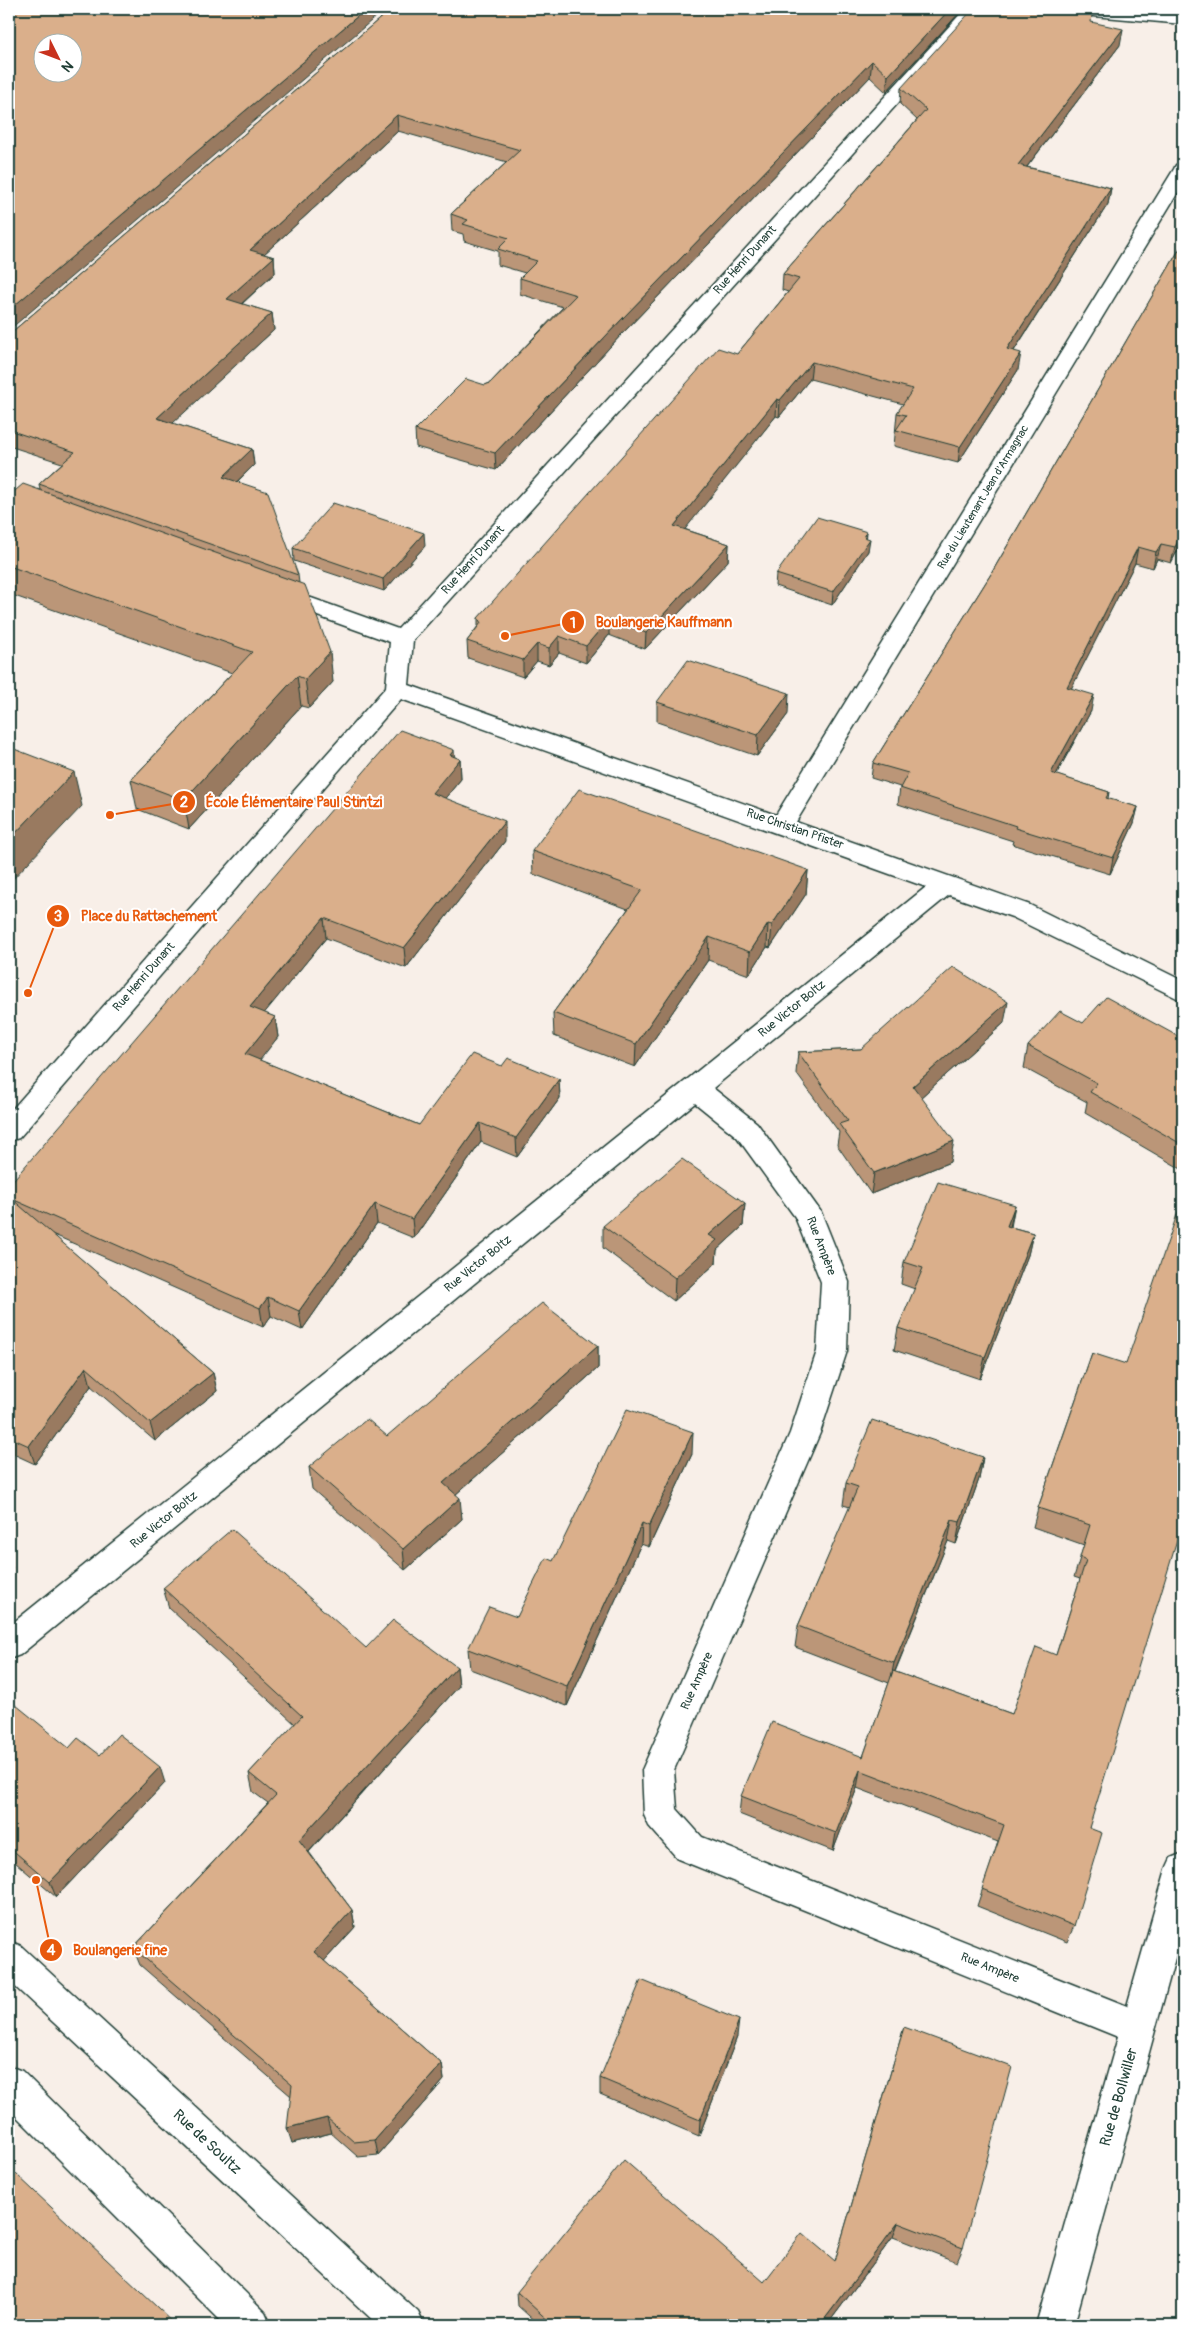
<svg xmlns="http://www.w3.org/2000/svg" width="1192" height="2334" font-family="Pangolin,sans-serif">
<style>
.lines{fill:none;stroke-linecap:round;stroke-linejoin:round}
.minor-casing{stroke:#1f3d34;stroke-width:3}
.major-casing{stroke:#1f3d34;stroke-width:3}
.minor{fill:#fff;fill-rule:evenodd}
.major{fill:#fff;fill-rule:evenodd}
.wall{fill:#bb9678;stroke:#1f3d34}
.shaded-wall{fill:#997a61;stroke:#1f3d34}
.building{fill:#daaf8b;stroke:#1f3d34;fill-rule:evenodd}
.labels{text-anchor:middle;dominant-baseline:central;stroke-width:4;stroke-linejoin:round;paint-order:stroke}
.far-street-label{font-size:11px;fill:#1f3d34;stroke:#fff}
.street-label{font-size:12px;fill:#1f3d34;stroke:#fff}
.near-street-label{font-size:15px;fill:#1f3d34;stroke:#fff}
.leader{fill:none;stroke:#e8590c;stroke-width:2}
.callout-dot{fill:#e8590c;stroke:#fff;stroke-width:2}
.mark-label{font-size:15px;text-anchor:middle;font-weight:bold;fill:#fff}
.callout-label{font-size:14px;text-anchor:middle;font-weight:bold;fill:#e8590c;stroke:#fff;stroke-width:4;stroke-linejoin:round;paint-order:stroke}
</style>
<rect width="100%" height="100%" fill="#f8efe8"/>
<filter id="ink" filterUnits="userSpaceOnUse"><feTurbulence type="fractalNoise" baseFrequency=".02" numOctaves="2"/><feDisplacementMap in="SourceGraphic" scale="10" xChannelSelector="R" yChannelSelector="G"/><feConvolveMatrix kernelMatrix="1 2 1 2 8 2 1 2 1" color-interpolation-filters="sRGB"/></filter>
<g filter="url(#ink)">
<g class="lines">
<defs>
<path id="minor" d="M 965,9 L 983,9 L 413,640 L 409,685 L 776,815 L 1174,169 L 1176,165 L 1183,163 L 1183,184 L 796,822 L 1030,905 L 1183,981 L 1183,1001 L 1012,917 L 949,895 L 713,1088 L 757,1123 L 821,1212 L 849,1282 L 847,1351 L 820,1433 L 674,1770 L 677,1809 L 702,1837 L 1127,2006 L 1166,1869 L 1171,1858 L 1183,1853 L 1183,1929 L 1074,2325 L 1036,2325 L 1118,2037 L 678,1859 L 649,1826 L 644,1815 L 642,1770 L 790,1433 L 817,1351 L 821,1282 L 795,1217 L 737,1137 L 695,1103 L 20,1655 L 9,1659 L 9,1626 L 926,887 L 401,699 L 19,1138 L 9,1141 L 9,1113 L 386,687 L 390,642 L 270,599 L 267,594 L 270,589 L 278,587 L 286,589 L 398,629 Z
M 1062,9 L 1126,9 L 1183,14 L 1183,24 L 1071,14 L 1065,13 Z"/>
<path id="major" d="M 9,1941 L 21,1946 L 418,2312 L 424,2325 L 378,2325 L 9,1981 Z
M 9,2066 L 22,2071 L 265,2312 L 271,2325 L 225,2325 L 9,2109 Z"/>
</defs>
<use href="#minor" class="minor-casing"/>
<use href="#major" class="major-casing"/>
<use href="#minor" class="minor"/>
<use href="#major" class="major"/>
</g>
<path class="wall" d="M 391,9 L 753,15 L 759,9 L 963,9 L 886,92 L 870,77 L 621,335 L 496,470 L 416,447 L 415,430 L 485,385 L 490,383 L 563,307 L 520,294 L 520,278 L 525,273 L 498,265 L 498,251 L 464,241 L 463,234 L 452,231 L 451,214 L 507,162 L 398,131 L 264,254 L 274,257 L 275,273 L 242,304 L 272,313 L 274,330 L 172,423 L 252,449 L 254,465 L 237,482 L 298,575 L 299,583 L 333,682 L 309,708 L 301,706 L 189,829 L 137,809 L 131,780 L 232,673 L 9,594 L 9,496 L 40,490 L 39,484 L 62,463 L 9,446 L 9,332 L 13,331 Z
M 1091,22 L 1120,45 L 1027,167 L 1111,188 L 1108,204 L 1014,351 L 1018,370 L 958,463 L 894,446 L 897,413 L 903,404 L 810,379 L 779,417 L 776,416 L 684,529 L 729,544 L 728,561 L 645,649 L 609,635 L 586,663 L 559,653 L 549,665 L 537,661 L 523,677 L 468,658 L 467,641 L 478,626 L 478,618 L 737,354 L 788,292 L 782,290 L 783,274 L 917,120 L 900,104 L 901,88 Z
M 1183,243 L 1183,540 L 1171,563 L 1157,559 L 1153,568 L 1135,563 L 1071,688 L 1091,711 L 1056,775 L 1109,792 L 1108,799 L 1138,807 L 1134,823 L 1110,874 L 1012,844 L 1013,841 L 898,804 L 900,787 L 871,778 L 873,763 L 991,574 Z
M 867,538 L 868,551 L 832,605 L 775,586 L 776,574 Z
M 425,546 L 384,591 L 294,561 L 293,548 Z
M 657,702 L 788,714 L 757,756 L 657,722 Z
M 455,757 L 460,759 L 461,779 L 445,798 L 505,841 L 406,968 L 326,938 L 264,1013 L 275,1017 L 278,1037 L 259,1060 L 419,1125 L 502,1066 L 559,1079 L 560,1098 L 517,1157 L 481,1142 L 414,1238 L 377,1223 L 302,1330 L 271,1316 L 263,1327 L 52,1234 L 213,1373 L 217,1391 L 155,1441 L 91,1386 L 35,1464 L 9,1452 L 9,1185 Z
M 532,851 L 808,870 L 806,894 L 770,948 L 767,947 L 749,975 L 708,960 L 635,1067 L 554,1036 L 553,1013 L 628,909 L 533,874 Z
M 1004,1023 L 921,1097 L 950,1162 L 871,1194 L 837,1145 L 839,1132 L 796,1073 L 798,1052 L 861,1049 Z
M 1083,1023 L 1183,1039 L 1183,1170 L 1085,1113 L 1087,1102 L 1024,1068 L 1028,1046 Z
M 745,1203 L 743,1226 L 717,1250 L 716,1263 L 674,1301 L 603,1248 L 603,1226 Z
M 1015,1205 L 1011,1227 L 1033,1233 L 1028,1255 L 980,1379 L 894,1350 L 898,1328 L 915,1289 L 901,1284 L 904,1262 Z
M 598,1346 L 598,1368 L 456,1494 L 462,1519 L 405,1570 L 312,1489 L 309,1467 L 387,1436 Z
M 1092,1353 L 1089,1828 L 1074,1926 L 1067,1942 L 977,1906 L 998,1842 L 857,1788 L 833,1851 L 739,1814 L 741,1796 L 863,1757 L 889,1683 L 795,1647 L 798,1626 L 850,1507 L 843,1505 L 846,1483 L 983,1457 L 979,1479 L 956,1544 L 948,1541 L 895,1672 L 1012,1714 L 1056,1655 L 1080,1579 L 1074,1577 L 1084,1545 L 1033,1527 L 1038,1508 Z
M 692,1454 L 649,1547 L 641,1544 L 567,1706 L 470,1669 L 468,1649 L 517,1617 L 553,1561 Z
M 163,1588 L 366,1648 L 457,1667 L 459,1686 L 309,1852 L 352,1910 L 355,1927 L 324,1961 L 442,2064 L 444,2080 L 378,2155 L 358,2157 L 331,2133 L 292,2143 L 291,2096 L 140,1965 L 133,1948 L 268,1803 L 253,1792 L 249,1773 L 295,1724 L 169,1608 Z
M 9,1712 L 69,1748 L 100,1755 L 165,1783 L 56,1897 L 9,1857 Z
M 904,2027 L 963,2248 L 957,2262 L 893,2237 L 827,2325 L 539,2325 L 518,2306 L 517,2292 L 764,2282 L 835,2261 Z
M 737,2037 L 699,2136 L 600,2094 L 600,2078 Z"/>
<path class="shaded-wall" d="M 366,9 L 385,9 L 9,330 L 9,310 Z
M 950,9 L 963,9 L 886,92 L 888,76 Z
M 1123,29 L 1120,45 L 1016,181 L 1018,165 Z
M 872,61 L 870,77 L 621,335 L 496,470 L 495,453 L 622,319 Z
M 397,115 L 398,131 L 251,266 L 250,250 Z
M 1111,188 L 1108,204 L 1004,366 L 1007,349 Z
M 274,257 L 275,273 L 229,315 L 227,299 Z
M 272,313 L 274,330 L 160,435 L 157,418 Z
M 1021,353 L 1018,370 L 958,463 L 960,447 Z
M 812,362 L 810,379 L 779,417 L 780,400 Z
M 777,399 L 776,416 L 674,543 L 674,526 Z
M 252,449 L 254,465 L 225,493 L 223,477 Z
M 1183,531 L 1183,540 L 1171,563 L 1175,547 Z
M 867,532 L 866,544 L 870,539 L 868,551 L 832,605 L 833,592 Z
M 424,533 L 425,546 L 384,591 L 383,579 Z
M 729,544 L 728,561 L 645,649 L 646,633 Z
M 1161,544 L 1157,559 L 1153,568 L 1156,552 Z
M 1138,547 L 1135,563 L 1064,703 L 1067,687 Z
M 609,619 L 609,635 L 586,663 L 586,646 Z
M 559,636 L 559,653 L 549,665 L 549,648 Z
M 537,644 L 537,661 L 523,677 L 523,660 Z
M 330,652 L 333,682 L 309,708 L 305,679 Z
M 297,676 L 301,706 L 189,829 L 184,800 Z
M 789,693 L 788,714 L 757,756 L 758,735 Z
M 1094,695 L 1091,711 L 1048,789 L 1051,773 Z
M 454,750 L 455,765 L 460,759 L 461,779 L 433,813 L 432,793 L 450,755 Z
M 74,772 L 82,806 L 9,883 L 9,840 Z
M 1138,807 L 1134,823 L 1110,874 L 1113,858 Z
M 505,821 L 505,841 L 406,968 L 404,948 Z
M 808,870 L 806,894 L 770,948 L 772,925 Z
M 324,918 L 326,938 L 253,1027 L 250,1007 Z
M 768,924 L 767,947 L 749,975 L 750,952 Z
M 709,937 L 708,960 L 635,1067 L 636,1044 Z
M 1008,1002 L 1004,1023 L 910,1107 L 913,1086 Z
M 275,1017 L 278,1037 L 249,1074 L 245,1054 Z
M 559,1079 L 560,1098 L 517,1157 L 516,1138 Z
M 480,1123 L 481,1142 L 414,1238 L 412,1219 Z
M 954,1141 L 950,1162 L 871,1194 L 874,1173 Z
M 745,1203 L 743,1226 L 717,1250 L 716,1263 L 674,1301 L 675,1278 L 709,1235 Z
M 375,1204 L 377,1223 L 302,1330 L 299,1311 Z
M 1015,1205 L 1010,1227 L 1007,1226 Z
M 1033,1233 L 1028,1255 L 980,1379 L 985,1357 Z
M 268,1297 L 271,1316 L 263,1327 L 260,1308 Z
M 598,1346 L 598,1368 L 445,1504 L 443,1483 Z
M 86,1367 L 91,1386 L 35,1464 L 29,1446 Z
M 213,1373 L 217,1391 L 155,1441 L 150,1423 Z
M 693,1432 L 692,1454 L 649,1547 L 649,1526 Z
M 983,1457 L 979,1479 L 956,1544 L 960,1522 Z
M 460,1498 L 462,1519 L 405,1570 L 403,1549 Z
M 952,1520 L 948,1541 L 890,1683 L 894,1663 Z
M 642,1523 L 641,1544 L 567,1706 L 567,1686 Z
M 9,1560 L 12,1568 L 9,1571 Z
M 457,1667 L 459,1686 L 303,1858 L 299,1840 Z
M 160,1767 L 165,1783 L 56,1897 L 50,1882 Z
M 860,1770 L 857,1788 L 833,1851 L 836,1833 Z
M 352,1910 L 355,1927 L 318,1968 L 314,1952 Z
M 739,2020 L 737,2037 L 699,2136 L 700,2120 Z
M 442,2064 L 444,2080 L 378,2155 L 375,2140 Z
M 327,2118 L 331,2133 L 292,2143 L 287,2128 Z
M 898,2223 L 893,2237 L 827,2325 L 820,2325 Z"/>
<path class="building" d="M 9,9 L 252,9 L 264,12 L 268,9 L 366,9 L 9,310 ZM 42,42 L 72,42 L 72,72 L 42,72 Z
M 391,9 L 730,9 L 753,15 L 759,9 L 950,9 L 888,76 L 872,61 L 622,319 L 495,453 L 415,430 L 466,379 L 485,385 L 490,383 L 576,295 L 520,278 L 537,261 L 498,249 L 509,238 L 463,224 L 468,220 L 451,214 L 520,150 L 397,115 L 250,250 L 274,257 L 227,299 L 272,313 L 157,418 L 252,449 L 223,477 L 268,492 L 298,575 L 39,484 L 75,452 L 9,430 L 9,332 L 13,331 Z
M 973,9 L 1093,9 L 1091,22 L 1123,29 L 1018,165 L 1111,188 L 1007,349 L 1021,353 L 960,447 L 896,430 L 906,415 L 897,413 L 913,389 L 812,362 L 780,400 L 777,399 L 674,526 L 729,544 L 646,633 L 609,619 L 586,646 L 559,636 L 549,648 L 537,644 L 523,660 L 467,641 L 481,623 L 478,618 L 718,348 L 737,354 L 799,279 L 783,274 L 926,110 L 901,88 Z
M 1183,243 L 1183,531 L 1175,547 L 1161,544 L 1156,552 L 1138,547 L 1067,687 L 1094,695 L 1051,773 L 1109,792 L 1106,798 L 1138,807 L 1113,858 L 1015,828 L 1016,826 L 900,788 L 908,773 L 873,763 L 991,574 Z
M 23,484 L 305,585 L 330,652 L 305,679 L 297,676 L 184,800 L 131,780 L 252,652 L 9,566 L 9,496 Z
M 333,503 L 424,533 L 383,579 L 293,548 Z
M 817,517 L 867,532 L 864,537 L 870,539 L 833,592 L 776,574 Z
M 688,660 L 789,693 L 758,735 L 657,702 Z
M 400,730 L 454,750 L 450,755 L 460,759 L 432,793 L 505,821 L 404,948 L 324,918 L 250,1007 L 275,1017 L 245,1054 L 419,1125 L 472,1054 L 502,1066 L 508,1058 L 559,1079 L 516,1138 L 480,1123 L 412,1219 L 375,1204 L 299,1311 L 268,1297 L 260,1308 L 12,1199 L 213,1373 L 150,1423 L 86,1367 L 29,1446 L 9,1437 L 9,1185 Z
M 9,747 L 74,772 L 9,840 Z
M 579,789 L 808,870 L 772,925 L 768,924 L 750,952 L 709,937 L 636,1044 L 553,1013 L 642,890 L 532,851 Z
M 953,967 L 1008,1002 L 913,1086 L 954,1141 L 874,1173 L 839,1124 L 848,1121 L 798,1052 L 861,1049 Z
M 1106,997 L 1183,1039 L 1183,1145 L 1090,1092 L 1097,1083 L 1028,1046 L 1060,1011 L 1083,1023 Z
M 682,1159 L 745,1203 L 709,1235 L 717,1240 L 675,1278 L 603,1226 Z
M 938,1182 L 1015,1205 L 1007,1226 L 1033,1233 L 985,1357 L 898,1328 L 923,1268 L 904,1262 Z
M 1183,1197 L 1183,1521 L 1089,1828 L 1102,1833 L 1074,1926 L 982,1889 L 1004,1825 L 860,1770 L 836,1833 L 741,1796 L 772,1722 L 863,1757 L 893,1671 L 1012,1714 L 1036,1647 L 1056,1655 L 1086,1560 L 1080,1557 L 1090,1525 L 1038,1508 L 1092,1353 L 1126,1364 Z
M 542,1303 L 598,1346 L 443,1483 L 460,1498 L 403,1549 L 309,1467 L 367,1419 L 387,1436 Z
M 627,1409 L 693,1432 L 649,1526 L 642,1523 L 567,1686 L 468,1649 L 489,1607 L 517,1617 L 546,1558 L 553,1561 Z
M 872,1420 L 983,1457 L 960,1522 L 952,1520 L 894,1663 L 798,1626 L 858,1487 L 846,1483 Z
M 232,1529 L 366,1648 L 393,1620 L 457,1667 L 299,1840 L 352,1910 L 314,1952 L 442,2064 L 375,2140 L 354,2142 L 327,2118 L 287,2128 L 292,2085 L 133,1948 L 276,1795 L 249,1773 L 302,1716 L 163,1588 Z
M 16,1705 L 69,1748 L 78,1738 L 100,1755 L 119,1734 L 160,1767 L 50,1882 L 9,1847 L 9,1712 Z
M 641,1980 L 739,2020 L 700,2120 L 600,2078 Z
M 904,2027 L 1012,2067 L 963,2248 L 898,2223 L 820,2325 L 553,2325 L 517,2292 L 624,2160 L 764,2282 L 802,2233 L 835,2261 Z
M 16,2174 L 176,2325 L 9,2325 L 9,2181 Z"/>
</g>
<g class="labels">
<g class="far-street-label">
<text transform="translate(983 497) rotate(-59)">Rue du Lieutenant Jean d'Armagnac</text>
</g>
<g class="street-label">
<text transform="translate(745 260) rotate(-48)">Rue Henri Dunant</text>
<text transform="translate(473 560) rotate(-48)">Rue Henri Dunant</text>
<text transform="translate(795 829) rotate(19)">Rue Christian Pfister</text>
<text transform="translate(144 977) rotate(-49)">Rue Henri Dunant</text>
<text transform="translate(792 1009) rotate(-39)">Rue Victor Boltz</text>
<text transform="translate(821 1246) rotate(69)">Rue Ampère</text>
<text transform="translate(478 1264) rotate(-39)">Rue Victor Boltz</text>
<text transform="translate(164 1520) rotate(-39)">Rue Victor Boltz</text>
<text transform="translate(697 1681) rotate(-66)">Rue Ampère</text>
<text transform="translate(990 1968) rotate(22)">Rue Ampère</text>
</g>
<g class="near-street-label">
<text transform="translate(1119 2097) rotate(-74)">Rue de Bollwiller</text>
<text transform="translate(207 2142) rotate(43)">Rue de Soultz</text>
</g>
</g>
<path class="leader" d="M505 636L573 622M110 815L184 802M28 993L58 916M36 1880L51 1950"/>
<g class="callout-dot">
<circle cx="505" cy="636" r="5"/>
<circle cx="110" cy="815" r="5"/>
<circle cx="28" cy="993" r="5"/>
<circle cx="36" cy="1880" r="5"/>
<circle cx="573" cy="622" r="12"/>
<circle cx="184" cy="802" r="12"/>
<circle cx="58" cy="916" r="12"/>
<circle cx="51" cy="1950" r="12"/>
</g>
<g class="mark-label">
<text x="573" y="628">1</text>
<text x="184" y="807">2</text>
<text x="58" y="921">3</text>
<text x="51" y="1955">4</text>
</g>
<g class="callout-label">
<text x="664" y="627">Boulangerie Kauffmann</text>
<text x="294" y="807">École Élémentaire Paul Stintzi</text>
<text x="149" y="921">Place du Rattachement</text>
<text x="120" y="1955">Boulangerie fine</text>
</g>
<rect width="1192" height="2334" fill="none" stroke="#fff" stroke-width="30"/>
<rect x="15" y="15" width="1162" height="2304" fill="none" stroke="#1f3d34" stroke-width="2" filter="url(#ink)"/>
<g transform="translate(58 58) rotate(132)"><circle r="24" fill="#ffffff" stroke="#a5b1ae"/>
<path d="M0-4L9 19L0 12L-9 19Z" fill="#c8321e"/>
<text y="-8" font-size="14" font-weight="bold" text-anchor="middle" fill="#1f3d34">N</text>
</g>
</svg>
